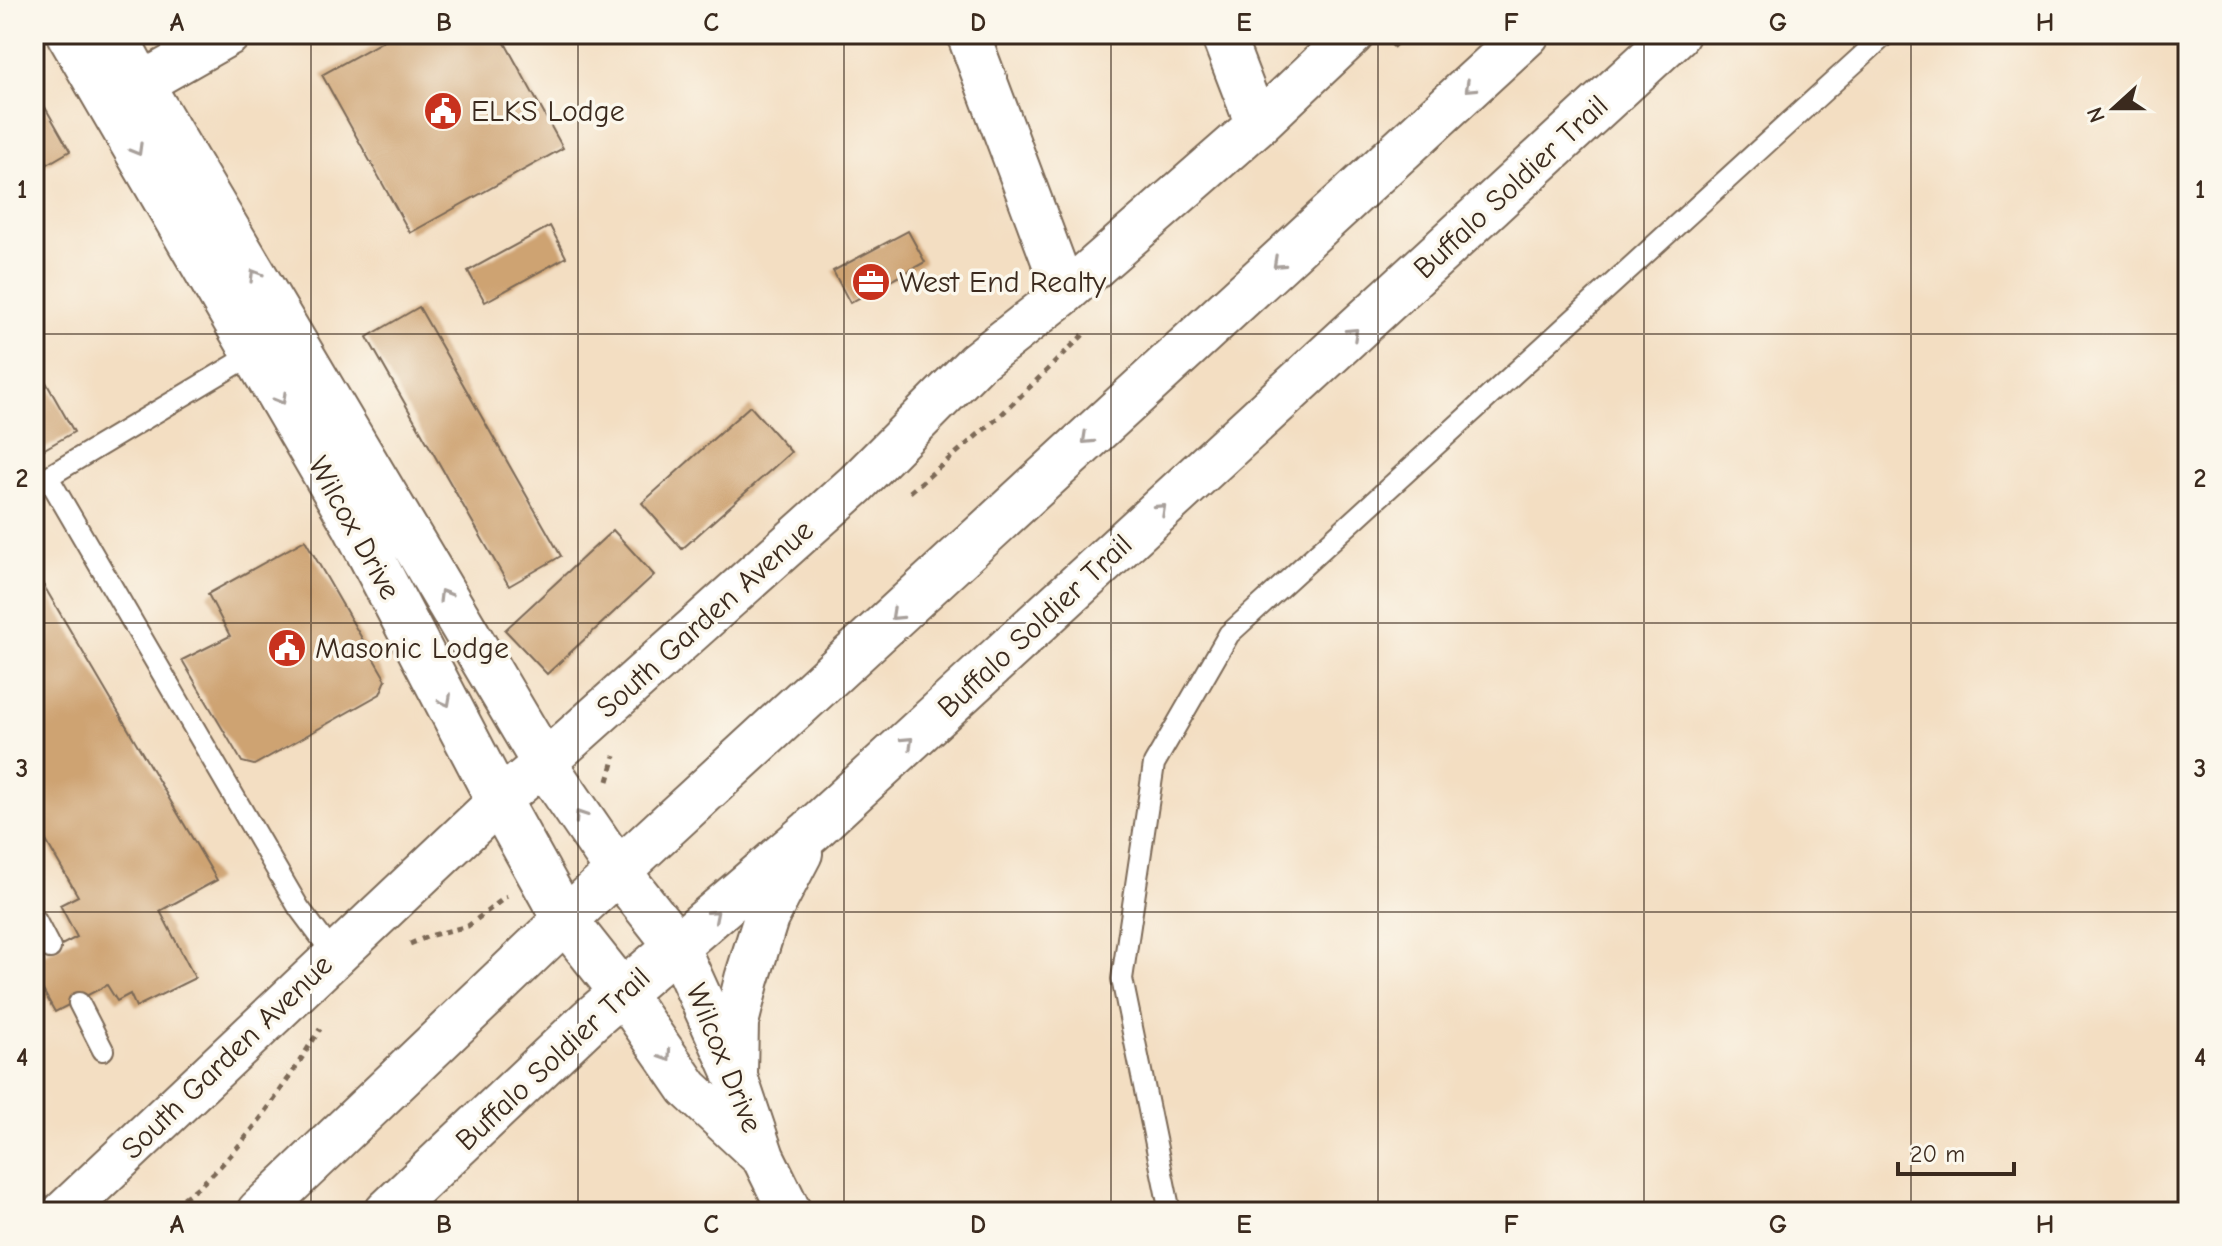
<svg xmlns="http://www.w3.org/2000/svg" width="2222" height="1246" font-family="'Comic Neue',sans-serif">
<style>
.building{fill:#cea372}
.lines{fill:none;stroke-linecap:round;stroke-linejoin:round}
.service-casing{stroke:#7b6957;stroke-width:24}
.minor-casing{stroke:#7b6957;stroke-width:46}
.tertiary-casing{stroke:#7b6957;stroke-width:48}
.primary-casing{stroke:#7b6957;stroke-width:48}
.path{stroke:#7b6957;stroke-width:5;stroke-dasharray:6 6;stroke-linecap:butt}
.service{stroke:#fff;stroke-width:20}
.minor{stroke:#fff;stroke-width:42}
.tertiary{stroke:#fff;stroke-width:44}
.primary{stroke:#fff;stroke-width:44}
.oneway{stroke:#a79f9a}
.grid{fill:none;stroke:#3b2a1e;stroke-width:2;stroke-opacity:0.55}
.labels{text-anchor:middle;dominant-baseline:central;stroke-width:7;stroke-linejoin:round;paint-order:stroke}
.poi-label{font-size:30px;fill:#3b2a1e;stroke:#fbf7ec;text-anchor:start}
.street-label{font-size:30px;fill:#3b2a1e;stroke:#fbf7ec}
.neatline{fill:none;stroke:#3b2a1e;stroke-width:3}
.grid-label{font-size:26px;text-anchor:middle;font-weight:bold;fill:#3b2a1e}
</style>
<rect width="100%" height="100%" fill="#fbf7ec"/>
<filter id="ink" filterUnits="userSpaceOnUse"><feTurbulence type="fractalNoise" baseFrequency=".0125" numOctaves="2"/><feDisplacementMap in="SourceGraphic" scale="16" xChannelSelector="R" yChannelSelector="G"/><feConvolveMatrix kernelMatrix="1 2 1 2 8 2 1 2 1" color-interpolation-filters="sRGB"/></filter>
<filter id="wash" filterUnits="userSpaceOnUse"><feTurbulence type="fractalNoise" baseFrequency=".006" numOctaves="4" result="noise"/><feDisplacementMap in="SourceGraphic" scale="32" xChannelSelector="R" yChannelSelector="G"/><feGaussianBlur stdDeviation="1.8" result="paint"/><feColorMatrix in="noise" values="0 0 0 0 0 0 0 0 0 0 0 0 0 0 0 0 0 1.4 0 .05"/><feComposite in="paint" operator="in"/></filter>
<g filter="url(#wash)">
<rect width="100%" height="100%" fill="#f3dec2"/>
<g id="blocks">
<path class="building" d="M 396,34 L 500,34 L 563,148 L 410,233 L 322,75 Z
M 34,88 L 70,151 L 34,172 Z
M 550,226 L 566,257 L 485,302 L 468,271 Z
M 908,231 L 925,262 L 850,303 L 833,271 Z
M 419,307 L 561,556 L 509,586 L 367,337 Z
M 34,361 L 74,432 L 34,455 Z
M 750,406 L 791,452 L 682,549 L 642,503 Z
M 613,530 L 654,575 L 547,674 L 505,630 Z
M 305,540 L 386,680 L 380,694 L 254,765 L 242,762 L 182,660 L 230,636 L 208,594 Z
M 34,569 L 217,880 L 160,911 L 195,978 L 136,1007 L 130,994 L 117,1001 L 107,985 L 55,1012 L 34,974 L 34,959 L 77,937 L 60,905 L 78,896 L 34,820 Z"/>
</g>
</g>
<g filter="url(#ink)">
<use href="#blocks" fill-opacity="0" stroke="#7b6957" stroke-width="2"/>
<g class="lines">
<defs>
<path id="service" d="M 48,477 L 299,908 L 334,955
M 34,485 L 258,351
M 34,922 L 36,921 L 50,948
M 79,1003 L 103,1050
M 1170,1212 L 1122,979 L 1154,764 L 1229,634 L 1886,34"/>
<path id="minor" d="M 968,34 L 1065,293
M 1222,34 L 1257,125
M 111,101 L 229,34
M 677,946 L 735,1074 L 763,1157 L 790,1212
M 622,992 L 688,1088 L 759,1154
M 64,1212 L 499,801 L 544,763 L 856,484 L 977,362 L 1065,293 L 1257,125 L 1353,34"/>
<path id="tertiary" d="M 69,34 L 355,526 L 499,801 L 565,920 L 622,992
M 114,34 L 141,84 L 544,763 L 618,871 L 677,946"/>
<path id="primary" d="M 735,1074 L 736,1023 L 747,979 L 766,918 L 800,853
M 259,1212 L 565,920 L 1527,34
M 387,1212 L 590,1020 L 810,832 L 1677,34"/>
</defs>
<use href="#service" class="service-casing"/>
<use href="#minor" class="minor-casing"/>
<use href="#tertiary" class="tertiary-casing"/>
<use href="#primary" class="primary-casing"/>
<path class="path" d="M 1392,47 L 1405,34
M 910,492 L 1000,416 L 1083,335
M 608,781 L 615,756
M 410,944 L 429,936 L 468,926 L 507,896
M 164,1212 C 177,1202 192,1193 204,1182 C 252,1138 286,1083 320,1029"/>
<use href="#service" class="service"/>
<use href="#minor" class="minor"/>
<use href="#tertiary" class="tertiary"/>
<use href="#primary" class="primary"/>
</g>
<defs><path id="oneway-chevron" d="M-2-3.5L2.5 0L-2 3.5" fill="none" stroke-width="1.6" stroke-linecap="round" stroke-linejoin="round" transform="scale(2)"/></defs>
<g class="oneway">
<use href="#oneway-chevron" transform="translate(1470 87) rotate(137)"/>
<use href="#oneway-chevron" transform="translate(137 150) rotate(60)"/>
<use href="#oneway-chevron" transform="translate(1278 263) rotate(137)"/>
<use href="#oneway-chevron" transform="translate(255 275) rotate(-121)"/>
<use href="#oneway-chevron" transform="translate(1353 333) rotate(-43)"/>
<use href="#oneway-chevron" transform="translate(281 399) rotate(60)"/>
<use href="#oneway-chevron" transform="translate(1087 439) rotate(137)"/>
<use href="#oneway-chevron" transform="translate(1161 509) rotate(-43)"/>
<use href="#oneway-chevron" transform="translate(444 595) rotate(-121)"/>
<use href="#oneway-chevron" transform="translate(896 615) rotate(137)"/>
<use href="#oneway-chevron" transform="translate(446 701) rotate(62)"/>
<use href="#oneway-chevron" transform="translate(908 742) rotate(-43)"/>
<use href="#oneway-chevron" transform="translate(580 816) rotate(-124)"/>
<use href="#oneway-chevron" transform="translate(714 915) rotate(-41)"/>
<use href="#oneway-chevron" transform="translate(666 1056) rotate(56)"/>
</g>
</g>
<path class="grid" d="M 311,34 L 311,1212M 578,34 L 578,1212M 844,34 L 844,1212M 1111,34 L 1111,1212M 1378,34 L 1378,1212M 1644,34 L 1644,1212M 1911,34 L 1911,1212M 34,334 L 2188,334M 34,623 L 2188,623M 34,912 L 2188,912"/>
<defs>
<symbol id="civic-disc" viewBox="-11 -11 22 22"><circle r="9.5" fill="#c8321e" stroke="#fbf7ec"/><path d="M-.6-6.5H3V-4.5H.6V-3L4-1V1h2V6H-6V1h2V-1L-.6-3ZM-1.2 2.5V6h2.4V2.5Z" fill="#fff"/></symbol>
<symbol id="office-disc" viewBox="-11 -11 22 22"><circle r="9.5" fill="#c8321e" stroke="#fbf7ec"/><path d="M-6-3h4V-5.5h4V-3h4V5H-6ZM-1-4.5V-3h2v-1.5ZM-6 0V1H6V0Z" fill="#fff"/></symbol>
</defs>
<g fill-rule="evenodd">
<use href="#civic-disc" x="421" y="89" width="44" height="44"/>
<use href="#office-disc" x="849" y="260" width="44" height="44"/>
<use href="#civic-disc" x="265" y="626" width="44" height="44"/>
</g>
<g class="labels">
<g class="poi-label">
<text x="471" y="111">ELKS Lodge</text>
<text x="899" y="282">West End Realty</text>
<text x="315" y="648">Masonic Lodge</text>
</g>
<g class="street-label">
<text transform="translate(1511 187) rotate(-43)">Buffalo Soldier Trail</text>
<text transform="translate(354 528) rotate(61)">Wilcox Drive</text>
<text transform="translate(705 619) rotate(-42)">South Garden Avenue</text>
<text transform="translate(1035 626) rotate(-43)">Buffalo Soldier Trail</text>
<text transform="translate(227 1057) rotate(-44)">South Garden Avenue</text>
<text transform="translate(724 1058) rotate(68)">Wilcox Drive</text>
<text transform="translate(553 1059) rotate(-43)">Buffalo Soldier Trail</text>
</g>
</g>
<rect width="2222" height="1246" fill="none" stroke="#fbf7ec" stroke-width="88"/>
<g transform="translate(2114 108) rotate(249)" stroke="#fbf7ec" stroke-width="6" paint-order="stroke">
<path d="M0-6L14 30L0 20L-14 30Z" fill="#3b2a1e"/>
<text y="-12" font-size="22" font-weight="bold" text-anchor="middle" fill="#3b2a1e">N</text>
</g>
<path d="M1898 1162v12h116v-12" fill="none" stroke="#3b2a1e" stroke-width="4"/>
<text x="1910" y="1162" font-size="24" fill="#3b2a1e" stroke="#fbf7ec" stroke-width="6" paint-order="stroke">20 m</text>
<rect x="44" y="44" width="2134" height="1158" class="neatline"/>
<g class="grid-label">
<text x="177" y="31">A</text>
<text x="444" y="31">B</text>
<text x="711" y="31">C</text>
<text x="978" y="31">D</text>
<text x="1244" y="31">E</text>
<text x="1511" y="31">F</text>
<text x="1778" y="31">G</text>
<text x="2045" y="31">H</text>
<text x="22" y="198">1</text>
<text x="2200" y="198">1</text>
<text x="22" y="487">2</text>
<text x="2200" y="487">2</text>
<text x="22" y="777">3</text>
<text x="2200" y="777">3</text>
<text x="22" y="1066">4</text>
<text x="2200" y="1066">4</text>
<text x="177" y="1233">A</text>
<text x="444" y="1233">B</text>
<text x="711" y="1233">C</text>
<text x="978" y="1233">D</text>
<text x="1244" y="1233">E</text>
<text x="1511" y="1233">F</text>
<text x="1778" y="1233">G</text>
<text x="2045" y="1233">H</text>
</g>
</svg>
